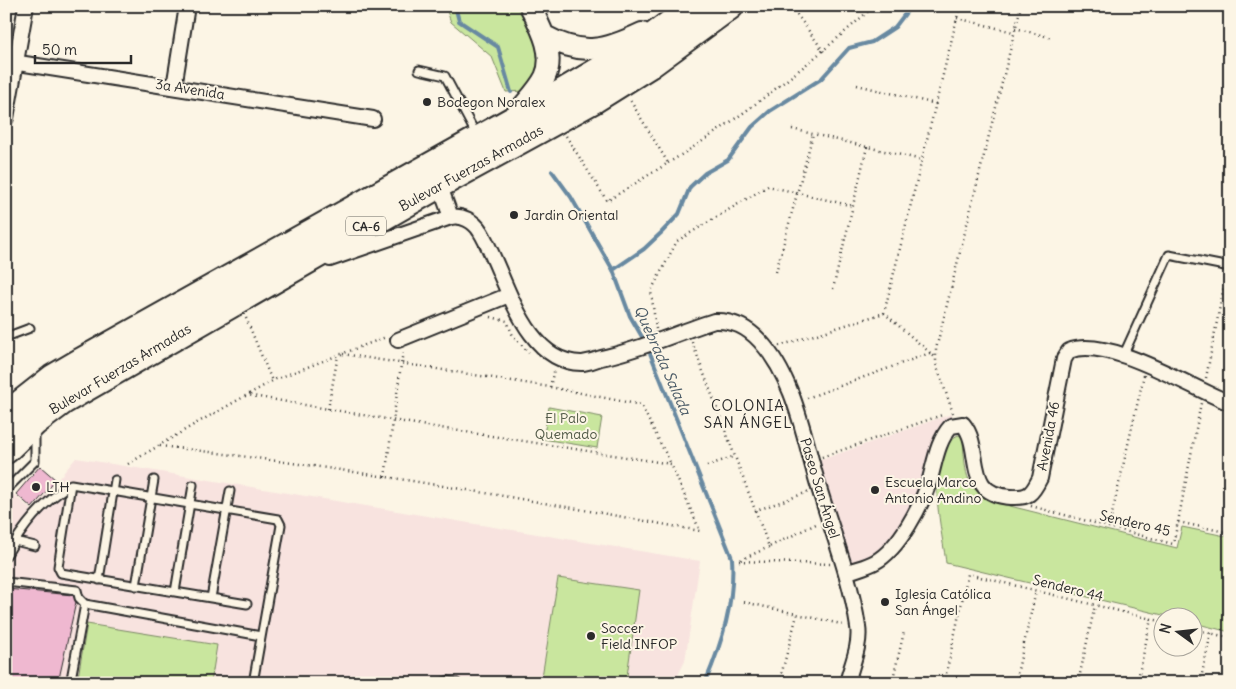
<svg xmlns="http://www.w3.org/2000/svg" width="1236" height="689" font-family="Delius,sans-serif">
<style>
.built{fill:#f8e3df}
.green{fill:#c9e69e;stroke:#7a8864}
.lines{fill:none;stroke-linecap:round;stroke-linejoin:round}
.stream{stroke:#6889a1;stroke-width:4}
.building{fill:#efb8d0;stroke:#2b2b2b}
.lane-casing{stroke:#2b2b2b;stroke-width:11}
.street-casing{stroke:#2b2b2b;stroke-width:18}
.secondary-casing{stroke:#2b2b2b;stroke-width:24}
.highway-casing{stroke:#2b2b2b;stroke-width:30}
.path{stroke:#2b2b2b;stroke-width:2.5;stroke-dasharray:1 4;stroke-linecap:butt}
.lane{stroke:#fcf5e5;stroke-width:7}
.street{stroke:#fcf5e5;stroke-width:14}
.secondary{stroke:#fcf5e5;stroke-width:20}
.highway{stroke:#fcf5e5;stroke-width:26}
.poi-dot{fill:#2b2b2b;stroke:#fcf5e5;stroke-width:2}
.labels{text-anchor:middle;dominant-baseline:central;stroke-width:4;stroke-linejoin:round;paint-order:stroke}
.shield{fill:#fcf5e5;stroke:#6a6863;stroke-width:1}
.shield-label{font-size:12px;font-weight:bold;fill:#2b2b2b}
.street-label{font-size:14px;fill:#2b2b2b;stroke:#fcf5e5}
.poi-label{font-size:14px;fill:#2b2b2b;stroke:#fcf5e5;text-anchor:start}
.park-label{font-size:14px;fill:#525a48;stroke:#fcf5e5}
.water-label{font-size:15px;font-style:italic;fill:#4a5a66;stroke:#fcf5e5}
.neighbourhood-label{font-size:15px;letter-spacing:1px;fill:#2b2b2b;stroke:#fcf5e5}
</style>
<rect width="100%" height="100%" fill="#fcf5e5"/>
<filter id="ink" filterUnits="userSpaceOnUse"><feTurbulence type="fractalNoise" baseFrequency=".02" numOctaves="2"/><feDisplacementMap in="SourceGraphic" scale="10" xChannelSelector="R" yChannelSelector="G"/><feConvolveMatrix kernelMatrix="1 2 1 2 8 2 1 2 1" color-interpolation-filters="sRGB"/></filter>
<g filter="url(#ink)">
<path class="built" d="M 951,414 L 954,422 L 926,484 L 901,532 L 873,559 L 850,568 L 818,461 Z
M 76,458 L 700,561 L 685,661 L 674,683 L 6,683 L 6,501 L 13,494 L 32,510 Z"/>
<path class="green" d="M 445,6 L 522,6 L 538,40 L 541,72 L 526,91 L 506,92 L 492,57 L 451,22 Z
M 549,407 L 602,417 L 597,448 L 543,439 Z
M 958,435 L 962,436 L 963,442 C 966,475 964,490 998,503 L 1177,548 L 1182,527 L 1230,537 L 1230,632 L 1194,623 L 1194,616 L 1167,616 L 946,563 C 942,529 922,454 958,435 Z
M 558,578 L 639,590 L 626,683 L 541,683 Z
M 87,624 L 217,645 L 211,683 L 77,683 Z"/>
<g class="lines">
<path class="stream" d="M 455,6 L 459,21 L 498,47 L 511,92
M 552,171 L 571,197 L 613,270 L 630,316 L 645,342
M 613,270 L 644,249 L 661,233 L 679,214 L 690,187 L 705,173 L 728,160 L 752,127 L 770,111 L 821,79 L 849,48 L 872,42 L 895,27 L 911,6
M 648,348 L 732,558 C 735,602 722,643 705,683"/>
</g>
<path class="building" d="M 40,466 L 56,480 L 32,508 L 16,494 Z
M 6,589 L 73,595 L 76,602 L 58,683 L 6,683 Z"/>
<g class="lines">
<defs>
<path id="lane" d="M 538,16 L 549,6
M 419,70 L 445,76 L 477,136
M 6,337 L 30,328
M 1123,356 L 1169,255 L 1230,267
M 6,478 L 11,485
M 71,484 L 58,567 L 61,573 L 247,604
M 6,490 L 35,461 L 35,430
M 15,541 L 35,546
M 6,556 C 24,525 41,504 71,484 L 278,519 L 281,525 L 253,683
M 99,580 L 115,480
M 6,582 L 77,590 L 79,598 L 85,604 L 261,636
M 136,586 L 154,480
M 175,592 L 193,485
M 211,598 L 230,491
M 71,679 L 85,604
M 441,683 L 447,681 L 457,683"/>
<path id="street" d="M 6,61 L 373,119
M 174,87 L 187,6
M 6,118 L 26,6
M 439,184 L 451,217
M 330,259 L 451,217 C 462,215 474,221 480,231 C 505,270 522,365 583,363 C 589,362 596,360 601,358 C 640,350 676,333 714,321 C 733,320 747,327 760,341 C 796,380 804,440 819,488 C 833,534 851,579 858,627 C 861,645 851,666 847,683
M 398,340 L 509,295
M 846,573 C 855,569 866,567 875,562 C 899,549 922,505 930,479 C 935,461 938,440 951,426 L 963,424 C 984,449 962,495 1011,497 C 1029,498 1032,494 1040,478 L 1064,359 L 1069,351 C 1108,335 1191,388 1230,403"/>
<path id="secondary" d="M 545,36 C 583,57 606,50 642,33
M 516,115 C 525,103 538,91 545,77 C 556,54 540,26 530,6"/>
<path id="highway" d="M 6,415 L 53,378 L 82,361 L 563,92 L 639,47 L 694,6
M 6,450 L 35,422 L 63,401 L 442,183 L 595,99 L 651,64 L 730,6"/>
</defs>
<use href="#lane" class="lane-casing"/>
<use href="#street" class="street-casing"/>
<use href="#secondary" class="secondary-casing"/>
<use href="#highway" class="highway-casing"/>
<path class="path" d="M 791,6 L 824,52
M 957,18 L 1013,32
M 1015,28 L 1052,38
M 857,85 L 936,104
M 792,129 L 922,160
M 566,136 L 607,201 L 668,163 L 630,100
M 668,163 C 742,118 810,64 874,6
M 776,272 L 813,134
M 833,289 L 867,147
M 884,313 L 936,358
M 491,317 L 507,321 L 513,336 L 530,354
M 246,318 L 272,381
M 656,329 L 651,291 L 677,241 L 768,186 L 853,206
M 692,342 L 769,547 L 818,523
M 779,346 L 884,313 L 960,6
M 343,354 L 550,387 L 641,405 L 671,464
M 1206,378 L 1226,275
M 550,387 L 554,369
M 807,398 L 930,353
M 328,409 L 338,355
M 953,413 L 936,364 L 936,349 L 1021,6
M 160,446 C 341,467 521,498 700,531 L 671,464 L 421,425 L 247,395
M 822,457 L 942,415
M 128,464 L 195,424 L 276,379 L 386,337
M 707,466 L 735,456
M 385,477 L 403,351
M 1031,506 L 1173,544 L 1178,522 L 1230,533
M 755,511 L 808,492
M 1178,522 L 1201,403
M 1109,527 L 1144,375
M 769,547 L 738,561 L 831,564
M 744,602 L 845,625
M 1194,629 L 1230,638
M 779,683 L 797,615
M 892,683 L 904,632
M 944,683 L 968,574 L 1164,622
M 1015,683 L 1036,591
M 1078,683 L 1095,605
M 1137,683 L 1151,619
M 1200,683 L 1211,633"/>
<use href="#lane" class="lane"/>
<use href="#street" class="street"/>
<use href="#secondary" class="secondary"/>
<use href="#highway" class="highway"/>
</g>
</g>
<g class="poi-dot">
<circle cx="427" cy="102" r="5"/>
<circle cx="514" cy="215" r="5"/>
<circle cx="36" cy="487" r="5"/>
<circle cx="875" cy="490" r="5"/>
<circle cx="885" cy="602" r="5"/>
<circle cx="591" cy="636" r="5"/>
</g>
<g class="labels">
<rect class="shield" x="346" y="216.5" width="40" height="19" rx="4"/>
<g class="shield-label">
<text x="366" y="226">CA-6</text>
</g>
<g class="street-label">
<text transform="translate(190 89) rotate(9)">3a Avenida</text>
<text transform="translate(471 168) rotate(-29)">Bulevar Fuerzas Armadas</text>
<text transform="translate(120 369) rotate(-31)">Bulevar Fuerzas Armadas</text>
<text transform="translate(1048 436) rotate(-79)">Avenida 46</text>
<text transform="translate(820 488) rotate(73)">Paseo San Ángel</text>
<text transform="translate(1135 523) rotate(13)">Sendero 45</text>
<text transform="translate(1068 588) rotate(14)">Sendero 44</text>
</g>
<g class="poi-label">
<text x="437" y="102">Bodegon Noralex</text>
<text x="524" y="215">Jardin Oriental</text>
<text x="885" y="482">Escuela Marco<tspan x="885" dy="16">Antonio Andino</tspan></text>
<text x="46" y="487">LTH</text>
<text x="895" y="594">Iglesia Católica<tspan x="895" dy="16">San Ángel</tspan></text>
<text x="601" y="628">Soccer<tspan x="601" dy="16">Field INFOP</tspan></text>
</g>
<g class="park-label">
<text x="566" y="418">El Palo<tspan x="566" dy="16">Quemado</tspan></text>
</g>
<g class="water-label">
<text transform="translate(663 360) rotate(66)">Quebrada Salada</text>
</g>
<g class="neighbourhood-label">
<text x="748" y="405">COLONIA<tspan x="748" dy="17">SAN ÁNGEL</tspan></text>
</g>
</g>
<rect width="1236" height="689" fill="none" stroke="#fcf5e5" stroke-width="25"/>
<rect x="12" y="12" width="1211" height="664" fill="none" stroke="#2b2b2b" stroke-width="2" filter="url(#ink)"/>
<g transform="translate(1178 632) rotate(285)"><circle r="24" fill="#fcf5e5" stroke="#a8a49b"/>
<path d="M0-4L9 19L0 12L-9 19Z" fill="#2b2b2b"/>
<text y="-8" font-size="14" font-weight="bold" text-anchor="middle" fill="#2b2b2b">N</text>
</g>
<path d="M35 55v8h96v-8" fill="none" stroke="#2b2b2b" stroke-width="2.5"/>
<text x="42" y="55" font-size="15" fill="#2b2b2b" stroke="#fcf5e5" stroke-width="4" paint-order="stroke">50 m</text>
</svg>
